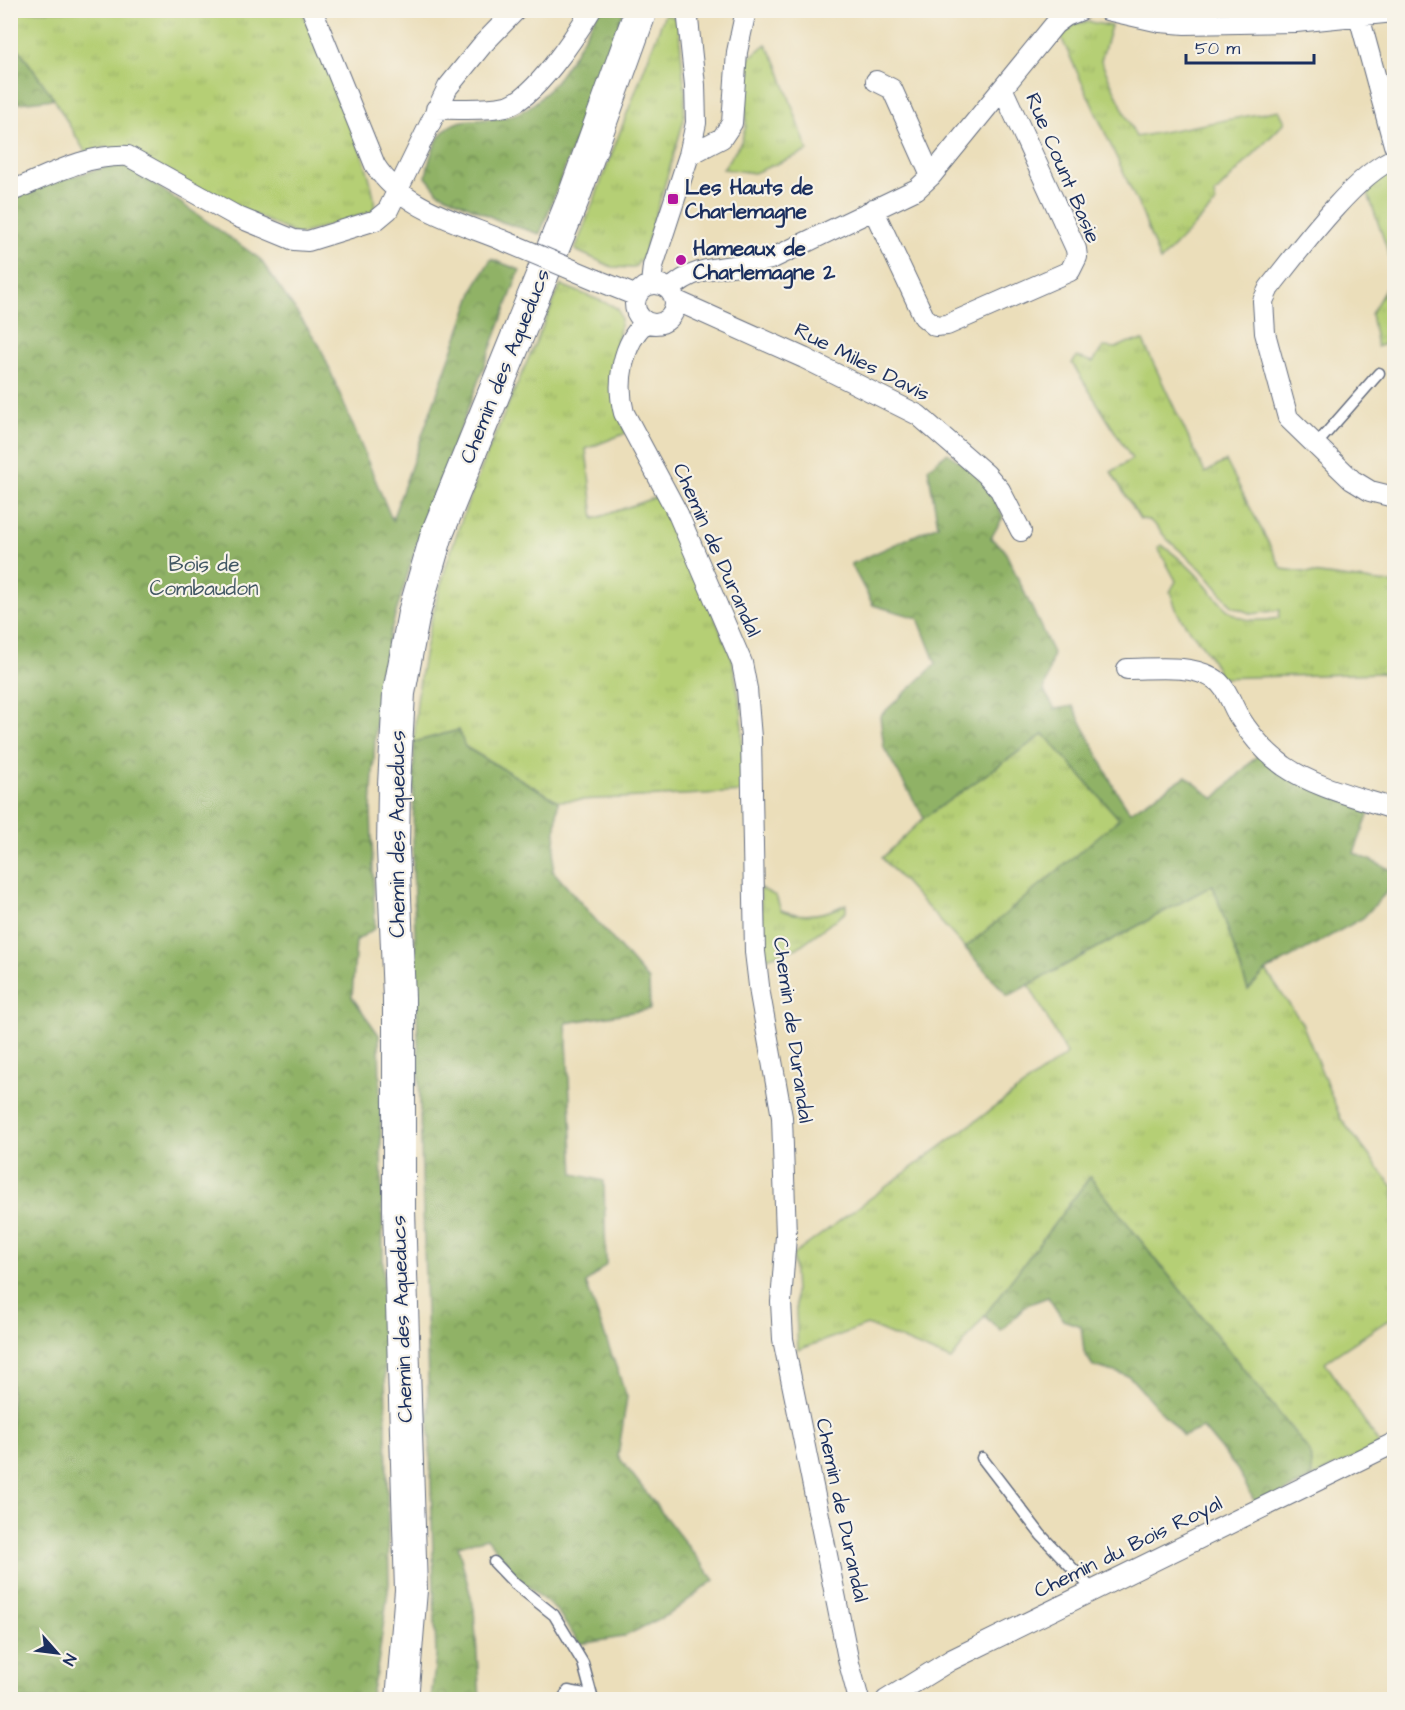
<svg xmlns="http://www.w3.org/2000/svg" width="1405" height="1710" font-family="'Architects Daughter',sans-serif">
<style>
.grass{fill:url(#grass-tufts);stroke:#687f6a;stroke-width:1.5}
.forest{fill:url(#forest-crowns);stroke:#567062;stroke-width:1.5}
.lines{fill:none;stroke-linecap:round;stroke-linejoin:round}
.service-casing{stroke:#646c7e;stroke-width:13}
.minor-casing{stroke:#646c7e;stroke-width:22}
.primary-casing{stroke:#646c7e;stroke-width:34}
.service{stroke:#fff;stroke-width:10}
.minor{stroke:#fff;stroke-width:20}
.primary{stroke:#fff;stroke-width:32}
.minor-bridge-casing{stroke:#646c7e;stroke-width:22;stroke-linecap:butt}
.minor-bridge{stroke:#fff;stroke-width:20}
.poi-dot{fill:#b5179e;stroke:#f7f3e8;stroke-width:2}
.labels{text-anchor:middle;dominant-baseline:central;stroke-width:4.5;stroke-linejoin:round;paint-order:stroke}
.street-label{font-size:21px;fill:#1b2f5e;stroke:#f7f3e8}
.poi-label{font-size:21px;font-weight:bold;fill:#1b2f5e;stroke:#f7f3e8;text-anchor:start}
.park-label{font-size:21px;fill:#425764;stroke:#f7f3e8}
</style>
<defs>
<pattern id="grass-tufts" width="24" height="20" patternUnits="userSpaceOnUse" patternTransform="scale(1.5)"><rect width="24" height="20" fill="#b5cf75"/><path d="M3 7l-1-3M5 7V3M7 7l1-3M15 17l-1-3M17 17v-4M19 17l1-3" fill="none" stroke="#9bb268"/></pattern>
<pattern id="forest-crowns" width="20" height="18" patternUnits="userSpaceOnUse" patternTransform="scale(1.5)"><rect width="20" height="18" fill="#90b266"/><path d="M2 6a3 3 0 1 1 6 0M12 15a3 3 0 1 1 6 0" fill="none" stroke="#759157"/></pattern>
</defs>
<rect width="100%" height="100%" fill="#f7f3e8"/>
<filter id="ink" filterUnits="userSpaceOnUse"><feTurbulence type="fractalNoise" baseFrequency=".0167" numOctaves="2"/><feDisplacementMap in="SourceGraphic" scale="12" xChannelSelector="R" yChannelSelector="G"/><feConvolveMatrix kernelMatrix="1 2 1 2 8 2 1 2 1" color-interpolation-filters="sRGB"/></filter>
<filter id="wash" filterUnits="userSpaceOnUse"><feTurbulence type="fractalNoise" baseFrequency=".008" numOctaves="4" result="noise"/><feDisplacementMap in="SourceGraphic" scale="24" xChannelSelector="R" yChannelSelector="G"/><feGaussianBlur stdDeviation="1.35" result="paint"/><feColorMatrix in="noise" values="0 0 0 0 0 0 0 0 0 0 0 0 0 0 0 0 0 1.4 0 .05"/><feComposite in="paint" operator="in"/></filter>
<g filter="url(#wash)">
<rect width="100%" height="100%" fill="#ebdeba"/>
<path class="grass" d="M 10,11 L 302,11 C 317,45 381,182 374,211 L 298,235 L 107,147 L 85,152 L 54,99 L 11,38 Z
M 665,14 L 678,19 L 685,93 L 684,120 L 643,257 L 634,268 L 612,267 L 575,250 Z
M 1090,22 L 1111,26 L 1101,61 L 1136,137 L 1279,110 L 1285,122 L 1214,195 L 1216,203 L 1160,261 L 1142,213 L 1061,37 L 1076,23 Z
M 766,44 L 777,63 L 808,151 L 754,173 L 723,169 L 741,142 L 746,126 L 745,61 Z
M 1394,170 L 1394,269 L 1367,191 L 1375,182 Z
M 1394,274 L 1394,356 L 1384,344 L 1377,347 L 1371,314 Z
M 561,285 L 611,305 L 618,309 L 621,319 L 612,388 L 626,433 L 586,449 L 594,519 L 662,495 L 732,658 L 742,713 L 743,792 L 558,801 L 464,746 L 459,730 L 414,742 C 420,580 498,431 561,285 Z
M 1143,341 L 1205,473 L 1226,461 L 1282,569 L 1394,584 L 1394,683 L 1382,673 L 1220,678 C 1212,652 1193,637 1179,615 C 1175,608 1173,599 1170,592 L 1176,581 L 1158,548 L 1162,545 C 1176,556 1190,566 1201,580 C 1228,611 1234,627 1279,618 L 1280,610 L 1252,614 L 1232,606 L 1201,569 L 1167,539 L 1156,526 L 1149,520 L 1140,519 L 1111,472 L 1132,459 L 1072,363 L 1077,357 L 1093,362 L 1103,347 L 1116,348 L 1129,342 Z
M 1044,734 L 1120,819 L 965,948 L 882,858 L 924,818 Z
M 1213,885 L 1248,990 L 1266,971 L 1302,1023 L 1341,1119 L 1394,1188 L 1394,1316 L 1325,1362 L 1380,1445 L 1312,1478 L 1310,1452 L 1090,1177 L 951,1360 L 867,1325 L 798,1350 L 793,1255 L 1067,1054 L 1029,985 Z
M 760,888 L 776,896 L 781,910 C 804,919 825,915 846,904 L 846,912 L 797,948 L 764,959 Z"/>
<path class="forest" d="M 599,11 L 624,11 L 540,234 L 502,222 L 438,192 L 426,177 C 441,87 485,140 532,105 C 562,83 580,41 599,11 Z
M 10,38 L 11,38 L 54,99 L 11,104 Z
M 123,162 L 260,259 L 320,346 L 392,520 L 476,284 L 491,259 L 520,270 L 416,547 L 389,636 L 377,703 L 371,810 L 375,928 L 356,941 L 352,997 L 379,1035 L 389,1584 L 378,1663 L 370,1699 L 11,1700 L 11,198 L 22,191 Z
M 947,453 L 985,479 L 1003,517 L 991,538 L 1004,549 L 1053,653 L 1044,691 L 1055,709 L 1073,706 L 1115,789 L 1130,812 L 1186,776 L 1214,799 L 1260,753 L 1371,808 L 1354,853 L 1394,871 L 1394,884 L 1363,918 L 1266,971 L 1248,990 L 1213,885 L 1008,996 L 965,948 L 1119,819 L 1044,734 L 924,818 L 884,748 L 880,716 L 936,664 L 918,618 L 873,605 L 851,564 L 938,525 L 928,468 Z
M 459,730 L 465,747 L 558,801 L 553,871 L 649,981 L 650,1009 L 566,1023 L 574,1174 L 604,1181 L 606,1265 L 586,1283 L 627,1397 L 618,1456 L 714,1580 L 671,1613 L 623,1637 L 580,1644 L 556,1610 L 517,1577 L 487,1538 L 458,1546 L 474,1609 L 480,1699 L 431,1699 L 436,1657 L 413,868 L 414,742 Z
M 1090,1177 L 1310,1452 L 1312,1478 L 1257,1506 L 1237,1469 L 1203,1428 L 1183,1436 L 1129,1376 L 1093,1366 L 1084,1352 L 1081,1326 L 1063,1320 L 1048,1297 L 1027,1305 L 1001,1331 L 984,1316 Z"/>
</g>
<g filter="url(#ink)">
<g class="lines">
<defs>
<path id="service" d="M 1315,446 L 1379,373
M 982,1458 L 1041,1535 L 1093,1590
M 494,1562 L 515,1584 L 554,1615 L 583,1663 L 593,1700
M 562,1700 L 568,1691 L 585,1694 L 592,1700"/>
<path id="minor" d="M 312,10 L 375,165 C 402,208 458,222 502,240
M 1107,10 L 1160,22 L 1185,24 L 1296,22 L 1394,12
M 1359,16 L 1394,145
M 876,81 L 892,89 L 931,176
M 436,109 C 459,108 484,111 506,106 C 534,100 576,35 591,10
M 689,155 L 722,138 L 732,123 L 737,52 L 746,10
M 1394,159 C 1356,173 1296,254 1269,288 L 1263,301 L 1265,333 L 1288,418 L 1352,480 L 1370,491 L 1394,497
M 14,190 C 50,175 87,154 128,156 L 238,217 L 294,240 L 308,241 L 376,220 L 388,210 L 448,87 L 483,44 L 516,10
M 873,209 L 924,317 L 935,326 L 947,325 L 1070,271 L 1077,257 L 1076,249 L 1003,90
M 597,280 L 637,296
M635 304a20 20 0 1 1 40 0a20 20 0 1 1-40 0Z
M 651,284 L 653,266 L 689,155 L 696,123 L 695,85 L 687,10
M 670,290 C 699,260 737,271 773,258 L 917,189 L 931,176 L 1055,24 L 1066,16 L 1081,10
M 675,300 L 804,358 L 918,415 L 986,474 L 1000,490 L 1021,531
M 646,322 C 622,343 616,383 624,413 L 678,514 L 742,663 L 747,689 L 751,738 L 755,952 L 760,994 L 782,1117 L 786,1236 L 781,1302 L 783,1339 L 849,1663 L 859,1700
M 1127,669 C 1154,669 1189,664 1213,678 C 1226,685 1231,703 1238,715 C 1249,733 1266,753 1284,766 C 1316,788 1357,797 1394,809
M 886,1700 L 951,1660 L 1394,1443"/>
<path id="primary" d="M 402,1700 L 411,1590 L 399,1210 L 399,998 L 393,848 L 394,785 L 399,693 L 414,613 L 437,534 L 573,199 L 641,10"/>
</defs>
<use href="#service" class="service-casing"/>
<use href="#minor" class="minor-casing"/>
<use href="#primary" class="primary-casing"/>
<use href="#service" class="service"/>
<use href="#minor" class="minor"/>
<use href="#primary" class="primary"/>
<defs>
<path id="minor-bridge" d="M 502,240 L 597,280"/>
</defs>
<use href="#minor-bridge" class="minor-bridge-casing"/>
<use href="#minor-bridge" class="minor-bridge"/>
</g>
</g>
<g class="poi-dot">
<rect x="667" y="193" width="12" height="12" rx="3"/>
<circle cx="681" cy="260" r="6"/>
</g>
<g class="labels">
<g class="street-label">
<text transform="translate(1063 168) rotate(67)">Rue Count Basie</text>
<text transform="translate(862 362) rotate(27)">Rue Miles Davis</text>
<text transform="translate(505 366) rotate(-68)">Chemin des Aqueducs</text>
<text transform="translate(717 550) rotate(66)">Chemin de Durandal</text>
<text transform="translate(397 834) rotate(-90)">Chemin des Aqueducs</text>
<text transform="translate(793 1030) rotate(82)">Chemin de Durandal</text>
<text transform="translate(402 1319) rotate(-92)">Chemin des Aqueducs</text>
<text transform="translate(842 1510) rotate(78)">Chemin de Durandal</text>
<text transform="translate(1128 1547) rotate(-26)">Chemin du Bois Royal</text>
</g>
<g class="poi-label">
<text x="685" y="187">Les Hauts de<tspan x="685" dy="24">Charlemagne</tspan></text>
<text x="693" y="248">Hameaux de<tspan x="693" dy="24">Charlemagne 2</tspan></text>
</g>
<g class="park-label">
<text x="204" y="564">Bois de<tspan x="204" dy="24">Combaudon</tspan></text>
</g>
</g>
<rect width="1405" height="1710" fill="none" stroke="#f7f3e8" stroke-width="36"/>
<g transform="translate(57 1653) rotate(118)" stroke="#f7f3e8" stroke-width="4.5" paint-order="stroke">
<path d="M0-4.5L10 22L0 15L-10 22Z" fill="#1b2f5e"/>
<text y="-9" font-size="16" font-weight="bold" text-anchor="middle" fill="#1b2f5e">N</text>
</g>
<path d="M1186 54v9h128v-9" fill="none" stroke="#1b2f5e" stroke-width="3"/>
<text x="1195" y="54" font-size="18" fill="#1b2f5e" stroke="#f7f3e8" stroke-width="4.5" paint-order="stroke">50 m</text>
</svg>
